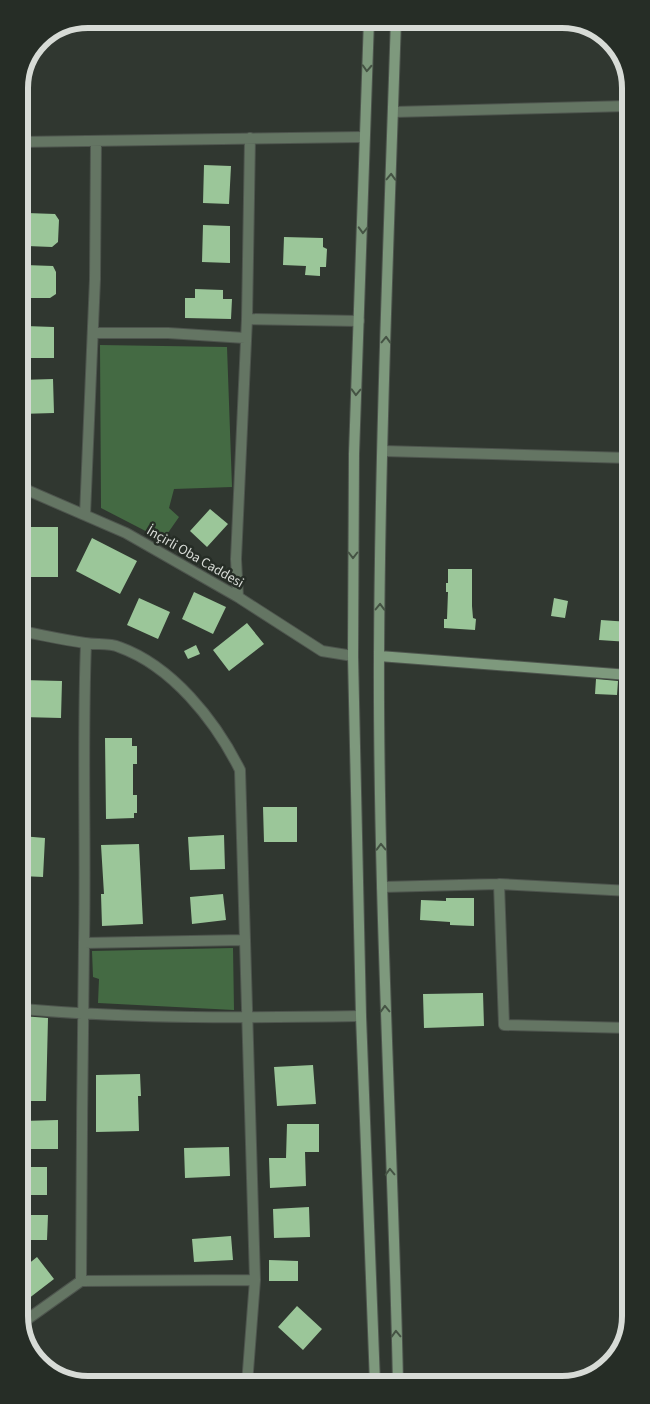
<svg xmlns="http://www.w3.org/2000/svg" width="650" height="1404" font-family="'Source Sans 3',sans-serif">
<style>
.green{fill:#446a43}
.building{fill:#9bc699}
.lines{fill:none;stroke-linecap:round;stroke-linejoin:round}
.street-casing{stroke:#4e554e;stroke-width:12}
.secondary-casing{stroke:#4e554e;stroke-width:12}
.street{stroke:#647563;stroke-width:10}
.secondary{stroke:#7e997d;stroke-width:10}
.oneway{stroke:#455344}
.labels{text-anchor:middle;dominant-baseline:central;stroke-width:5;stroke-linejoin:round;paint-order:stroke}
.street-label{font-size:14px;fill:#d7dbd6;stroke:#262d26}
.rim{fill:none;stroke:#d7dbd6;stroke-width:6}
</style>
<rect width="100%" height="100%" fill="#303730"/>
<path class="green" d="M 100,345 L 227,347 L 232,487 L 174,489 L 169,508 L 179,517 L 163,540 L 101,508 Z
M 233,948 L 234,1010 L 98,1003 L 99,979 L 93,977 L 92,951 Z"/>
<path class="building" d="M 204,165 L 231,166 L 229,204 L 203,203 Z
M 27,213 L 55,214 L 59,220 L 58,242 L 52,247 L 27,246 Z
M 203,225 L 230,226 L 230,263 L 202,262 Z
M 284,237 L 323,238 L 323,247 L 327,249 L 326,267 L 320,267 L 320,276 L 305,275 L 306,266 L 283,265 Z
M 25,265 L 53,266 L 56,272 L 56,294 L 50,298 L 24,298 Z
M 195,289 L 223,290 L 223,299 L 232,299 L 231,319 L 185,318 L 185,298 L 195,298 Z
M 25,326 L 54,327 L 54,358 L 25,358 Z
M 53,379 L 54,413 L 20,414 L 20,380 Z
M 210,509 L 228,524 L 207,547 L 190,531 Z
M 21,527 L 58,527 L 58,577 L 21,577 Z
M 92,538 L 137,561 L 120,594 L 76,571 Z
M 448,569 L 472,569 L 472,606 L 473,618 L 476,619 L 475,630 L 444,628 L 444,619 L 447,619 L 448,592 L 446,592 L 446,583 L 448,583 Z
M 194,592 L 226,607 L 213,634 L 182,619 Z
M 139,598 L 170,612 L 158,639 L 127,625 Z
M 554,598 L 568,601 L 565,618 L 551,616 Z
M 601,620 L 629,622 L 629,642 L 599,640 Z
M 247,623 L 264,644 L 229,671 L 213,650 Z
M 196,645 L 200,654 L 188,659 L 184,651 Z
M 596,679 L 618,681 L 617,695 L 595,694 Z
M 23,680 L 62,681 L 61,718 L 22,717 Z
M 105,738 L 132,738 L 132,746 L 137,746 L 137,764 L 133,764 L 133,795 L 137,795 L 137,813 L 134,813 L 134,818 L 106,819 Z
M 263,807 L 297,807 L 297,842 L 264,842 Z
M 224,835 L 225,869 L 190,870 L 188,837 Z
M 21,836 L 45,838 L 43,877 L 21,876 Z
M 139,844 L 143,924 L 102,926 L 101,894 L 104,894 L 101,845 Z
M 223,894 L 226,920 L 192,924 L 190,897 Z
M 446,898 L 474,898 L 474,926 L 450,925 L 450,922 L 420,920 L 421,900 L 446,901 Z
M 483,993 L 484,1026 L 424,1028 L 423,994 Z
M 22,1016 L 48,1018 L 46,1101 L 22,1101 Z
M 313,1065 L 316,1104 L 277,1106 L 274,1067 Z
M 140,1074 L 141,1096 L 138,1096 L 139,1131 L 96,1132 L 96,1075 Z
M 58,1120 L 58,1149 L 22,1149 L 22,1121 Z
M 287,1124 L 319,1124 L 319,1152 L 305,1152 L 306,1186 L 270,1188 L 269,1158 L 286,1158 Z
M 229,1147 L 230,1176 L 185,1178 L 184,1148 Z
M 22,1167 L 47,1167 L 47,1195 L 22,1195 Z
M 309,1207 L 310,1237 L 274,1238 L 273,1209 Z
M 22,1215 L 48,1215 L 47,1240 L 22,1240 Z
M 231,1236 L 233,1260 L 194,1262 L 192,1239 Z
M 37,1257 L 54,1279 L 28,1299 L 22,1292 L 22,1269 Z
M 269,1260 L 298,1261 L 298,1281 L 269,1281 Z
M 297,1306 L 322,1329 L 303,1350 L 278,1327 Z"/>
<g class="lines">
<defs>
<path id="street" d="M 393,112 L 628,106
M 19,142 L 363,137
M 247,319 L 359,321
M 93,333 L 168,333 L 245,338
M 383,451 L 629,458
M 20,487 L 126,533 L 238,597 L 322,651 L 353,656
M 85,515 L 95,279 L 96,141
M 238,597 L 236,559 L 247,319 L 250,138
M 20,631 C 42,635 63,640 85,643 C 96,645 109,643 119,647 C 172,666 215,720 240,770 L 255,1280 L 247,1384
M 499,884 L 504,1025 L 630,1028
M 382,887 L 499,884 L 630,891
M 84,943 L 244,940
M 22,1009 C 134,1019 248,1018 361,1016
M 81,1281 C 82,1168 82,1056 84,943 C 86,843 82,744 86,644
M 22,1323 L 81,1281 L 255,1280"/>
<path id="secondary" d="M 369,19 L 354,454 L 353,656 L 361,1016 L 375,1383
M 396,19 C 389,231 380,444 379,656 C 378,899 393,1141 398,1383
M 379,656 L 629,675"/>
</defs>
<use href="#street" class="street-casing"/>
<use href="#secondary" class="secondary-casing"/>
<use href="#street" class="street"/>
<use href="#secondary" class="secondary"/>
</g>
<defs><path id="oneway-chevron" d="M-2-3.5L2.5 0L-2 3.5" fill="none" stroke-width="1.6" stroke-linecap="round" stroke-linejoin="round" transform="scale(1.25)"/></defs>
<g class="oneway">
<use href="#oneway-chevron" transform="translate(367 68) rotate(93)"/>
<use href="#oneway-chevron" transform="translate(391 177) rotate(-88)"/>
<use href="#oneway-chevron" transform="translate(363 230) rotate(92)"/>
<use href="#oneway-chevron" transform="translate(386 340) rotate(-88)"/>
<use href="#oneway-chevron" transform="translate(356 392) rotate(92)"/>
<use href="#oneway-chevron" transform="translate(353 555) rotate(90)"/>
<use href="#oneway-chevron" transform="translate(380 607) rotate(-89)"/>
<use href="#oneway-chevron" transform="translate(381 847) rotate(-91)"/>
<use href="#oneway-chevron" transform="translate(385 1009) rotate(-92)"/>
<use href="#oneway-chevron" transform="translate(390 1172) rotate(-92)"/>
<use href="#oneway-chevron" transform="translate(396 1334) rotate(-92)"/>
</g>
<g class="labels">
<g class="street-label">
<text transform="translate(195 557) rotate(30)">İnçirli Oba Caddesi</text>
</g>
</g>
<path d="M0 0H650V1404H0ZM88 28H562A60 60 0 0 1 622 88V1316A60 60 0 0 1 562 1376H88A60 60 0 0 1 28 1316V88A60 60 0 0 1 88 28Z" fill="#262d26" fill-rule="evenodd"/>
<path class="rim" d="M88 28H562A60 60 0 0 1 622 88V1316A60 60 0 0 1 562 1376H88A60 60 0 0 1 28 1316V88A60 60 0 0 1 88 28Z"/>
</svg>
